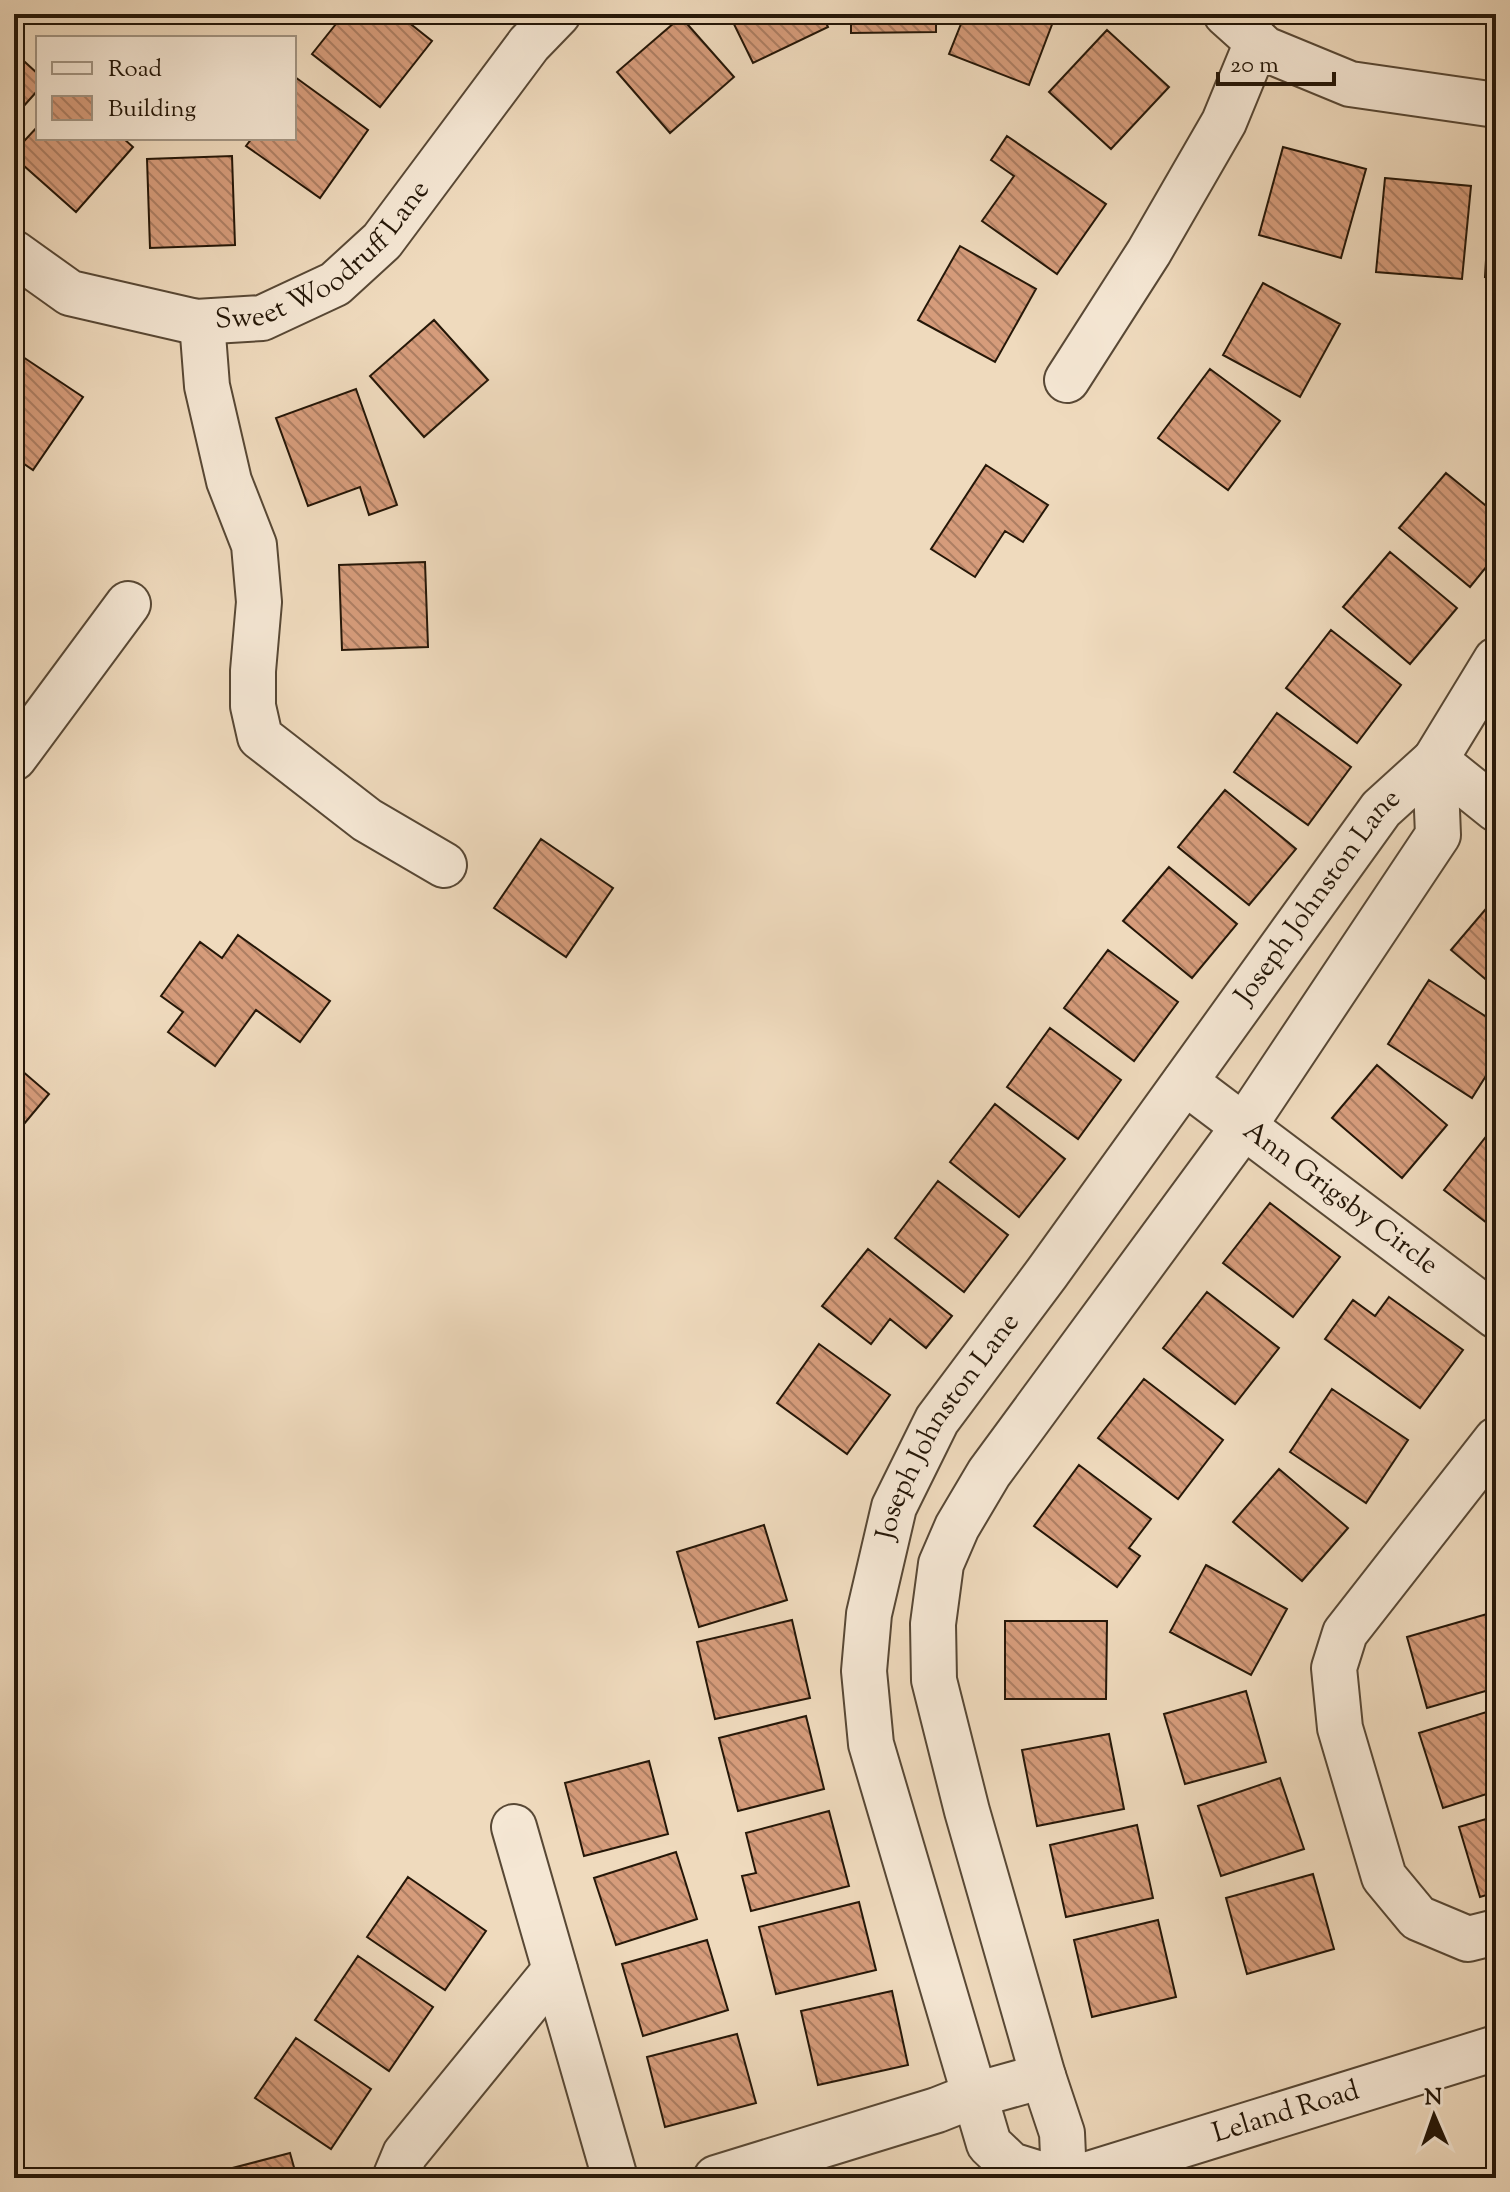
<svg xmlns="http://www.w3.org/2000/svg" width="1510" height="2192" font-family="'Sorts Mill Goudy',serif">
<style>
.building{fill:url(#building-back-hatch);stroke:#251708;stroke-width:2}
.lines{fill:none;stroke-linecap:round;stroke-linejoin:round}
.minor-casing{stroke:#584835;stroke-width:48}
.minor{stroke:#f5e7d4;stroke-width:44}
.labels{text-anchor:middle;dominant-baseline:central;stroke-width:8;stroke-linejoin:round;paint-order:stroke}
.street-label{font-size:28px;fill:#251708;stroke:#f5e7d4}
</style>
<defs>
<pattern id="building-back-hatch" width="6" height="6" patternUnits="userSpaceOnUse" patternTransform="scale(2)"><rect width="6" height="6" fill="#d69c7b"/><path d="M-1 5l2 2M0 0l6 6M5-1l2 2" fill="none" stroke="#ad7e63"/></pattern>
</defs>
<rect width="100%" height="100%" fill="#efdabd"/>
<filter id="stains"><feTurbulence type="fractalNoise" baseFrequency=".0025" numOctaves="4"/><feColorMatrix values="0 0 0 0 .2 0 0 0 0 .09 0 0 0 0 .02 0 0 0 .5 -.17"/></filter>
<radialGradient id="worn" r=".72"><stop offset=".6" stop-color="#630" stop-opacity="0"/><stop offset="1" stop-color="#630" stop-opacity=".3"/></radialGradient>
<path class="building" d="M 344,14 L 398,14 L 432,41 L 380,107 L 312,54 Z
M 729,14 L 822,14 L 828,27 L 753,63 Z
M 851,14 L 936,14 L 936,32 L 851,33 Z
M 965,14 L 1056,14 L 1029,85 L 949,54 Z
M 681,17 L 734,77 L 670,133 L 617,72 Z
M 1107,30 L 1169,87 L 1111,149 L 1049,92 Z
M 14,52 L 38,74 L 38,90 L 14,117 Z
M 295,77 L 368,130 L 320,198 L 246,146 L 252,138 L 294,138 Z
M 38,126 L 38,138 L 123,138 L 133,147 L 76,212 L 14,157 L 14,152 Z
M 1007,136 L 1106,204 L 1057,274 L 982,221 L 1014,176 L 991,160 Z
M 1283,147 L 1366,169 L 1341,258 L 1259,235 Z
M 232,156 L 235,245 L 150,248 L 147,159 Z
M 1385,178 L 1471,186 L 1462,279 L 1376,272 Z
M 1490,192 L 1496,192 L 1496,278 L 1485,277 Z
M 960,246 L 1036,289 L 995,362 L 918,320 Z
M 1263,283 L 1340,324 L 1300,397 L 1223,355 Z
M 434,320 L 488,380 L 424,437 L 370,376 Z
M 14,351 L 83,397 L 33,470 L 14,457 Z
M 1210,369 L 1280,421 L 1228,490 L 1158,438 Z
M 356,389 L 397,505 L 369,515 L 360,487 L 308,506 L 276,418 Z
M 986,465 L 1048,505 L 1023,542 L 1005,531 L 975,577 L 931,549 Z
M 1446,473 L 1496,514 L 1496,555 L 1470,587 L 1399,528 Z
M 1390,552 L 1457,608 L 1410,664 L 1343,607 Z
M 425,562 L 428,647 L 342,650 L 339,565 Z
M 1331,630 L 1401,685 L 1357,743 L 1286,688 Z
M 1277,713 L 1351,767 L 1308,825 L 1234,772 Z
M 1225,790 L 1296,849 L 1249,905 L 1178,847 Z
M 541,839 L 613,888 L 566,957 L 494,908 Z
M 1169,867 L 1237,924 L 1192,978 L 1123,921 Z
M 1496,897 L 1496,988 L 1451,950 Z
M 238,935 L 330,1001 L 300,1042 L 256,1010 L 215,1066 L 168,1032 L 183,1012 L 161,996 L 200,942 L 222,958 Z
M 1108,950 L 1178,1002 L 1134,1061 L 1064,1008 Z
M 1429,980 L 1496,1023 L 1496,1060 L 1472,1098 L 1388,1044 Z
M 1050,1028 L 1121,1080 L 1078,1139 L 1007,1087 Z
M 14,1064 L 49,1094 L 14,1136 Z
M 1377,1065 L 1447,1125 L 1402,1178 L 1332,1118 Z
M 995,1104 L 1065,1159 L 1019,1217 L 950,1162 Z
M 1496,1124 L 1496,1230 L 1444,1190 Z
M 938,1181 L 1008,1235 L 964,1292 L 895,1238 Z
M 1270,1203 L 1340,1257 L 1293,1317 L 1223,1263 Z
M 868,1249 L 952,1316 L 926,1348 L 890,1319 L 871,1344 L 822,1306 Z
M 1207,1292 L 1279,1348 L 1235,1404 L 1163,1348 Z
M 1389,1297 L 1463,1350 L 1420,1408 L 1325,1339 L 1353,1300 L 1375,1316 Z
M 819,1344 L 890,1395 L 847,1454 L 777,1403 Z
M 1144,1379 L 1223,1440 L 1178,1499 L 1098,1438 Z
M 1332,1389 L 1408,1440 L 1366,1503 L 1290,1452 Z
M 1079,1465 L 1151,1519 L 1129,1548 L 1140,1556 L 1117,1587 L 1034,1526 Z
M 1279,1469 L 1348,1528 L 1302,1581 L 1233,1522 Z
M 764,1525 L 787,1600 L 699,1627 L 677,1552 Z
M 1206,1565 L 1287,1609 L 1251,1675 L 1170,1632 Z
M 1487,1614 L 1496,1644 L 1496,1688 L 1427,1708 L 1407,1637 Z
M 792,1620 L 810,1698 L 715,1719 L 697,1642 Z
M 1005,1621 L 1107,1621 L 1106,1699 L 1005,1699 Z
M 1246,1691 L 1266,1762 L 1185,1784 L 1164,1714 Z
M 1496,1709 L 1496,1791 L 1443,1808 L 1419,1733 Z
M 806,1716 L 824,1789 L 738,1811 L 719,1738 Z
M 1109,1734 L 1124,1809 L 1037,1826 L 1022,1750 Z
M 649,1761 L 668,1834 L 584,1856 L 565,1783 Z
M 1280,1778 L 1304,1849 L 1221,1876 L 1198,1806 Z
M 829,1811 L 849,1886 L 751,1911 L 742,1876 L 756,1873 L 746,1833 Z
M 1496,1816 L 1496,1892 L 1480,1897 L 1459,1827 Z
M 1137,1825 L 1153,1898 L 1066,1917 L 1050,1845 Z
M 676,1852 L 697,1919 L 616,1945 L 594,1878 Z
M 1313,1874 L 1334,1949 L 1247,1974 L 1226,1898 Z
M 408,1877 L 486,1931 L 445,1990 L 367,1937 Z
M 859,1902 L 876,1970 L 776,1994 L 759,1927 Z
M 1158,1920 L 1176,1997 L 1092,2017 L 1074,1940 Z
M 707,1940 L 728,2010 L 643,2036 L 622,1964 Z
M 358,1956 L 433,2007 L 389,2071 L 315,2020 Z
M 892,1991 L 908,2065 L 818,2085 L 801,2011 Z
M 737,2034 L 756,2103 L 665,2127 L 647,2057 Z
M 296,2038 L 371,2089 L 331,2149 L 255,2098 Z
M 290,2153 L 297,2178 L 194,2178 Z"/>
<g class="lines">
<defs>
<g id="minor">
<path d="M 1226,14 L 1265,49 L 1350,84 L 1496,105"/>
<path id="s1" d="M 14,253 L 70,293 L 196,322 L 262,318 L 335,284 L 382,241 L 529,44 L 558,14"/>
<path d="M 202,322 L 207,386 L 229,481 L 254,545 L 259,602 L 253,671 L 253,706 L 260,737 L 367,820 L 444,865"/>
<path d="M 1067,380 L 1149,252 L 1224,122 L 1257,42"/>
<path d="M 1496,660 L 1435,760 L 1496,809"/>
<path d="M 14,758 L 128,604"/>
<path id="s2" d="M 1185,1082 L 1496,1316"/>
<path d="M 1496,1440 L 1345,1633 L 1334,1668 L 1340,1728 L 1384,1877 L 1418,1918 L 1468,1939 L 1496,1932"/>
<path d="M 514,1827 L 615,2178"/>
<path d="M 395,2178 L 405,2154 L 555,1970"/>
<path d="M 716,2178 L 937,2110 L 975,2095 L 1043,2076"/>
<path id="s3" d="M 1053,2178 L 1011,2165 L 989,2144 L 871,1744 L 864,1671 L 869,1614 L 894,1507 L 937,1420 L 1047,1273 L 1381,809 L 1435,760 L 1438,835 L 1244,1126 L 989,1473 L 957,1527 L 941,1564 L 933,1624 L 934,1680 L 967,1811 L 1043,2076 L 1062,2133 L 1064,2178"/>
<path id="s4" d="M 1076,2178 L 1496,2048"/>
</g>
</defs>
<use href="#minor" class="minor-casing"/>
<use href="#minor" class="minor"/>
</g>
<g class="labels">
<g class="street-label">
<text stroke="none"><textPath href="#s1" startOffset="348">Sweet Woodruff Lane</textPath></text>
<text stroke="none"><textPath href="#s3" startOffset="1476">Joseph Johnston Lane</textPath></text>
<text stroke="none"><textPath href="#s2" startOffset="194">Ann Grigsby Circle</textPath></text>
<text stroke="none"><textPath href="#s3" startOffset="828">Joseph Johnston Lane</textPath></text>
<text stroke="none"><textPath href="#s4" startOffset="220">Leland Road</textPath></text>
</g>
</g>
<rect width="1510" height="2192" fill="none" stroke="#efdabd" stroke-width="48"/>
<rect x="16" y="16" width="1478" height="2160" fill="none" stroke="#251708" stroke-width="4"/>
<rect x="24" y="24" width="1462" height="2144" fill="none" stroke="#251708" stroke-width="2"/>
<rect x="36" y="36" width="260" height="104" fill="#f5e7d4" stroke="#a29482" stroke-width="2"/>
<rect x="52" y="62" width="40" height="12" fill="#f5e7d4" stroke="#a29482" stroke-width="2"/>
<text x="108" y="76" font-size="24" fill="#251708">Road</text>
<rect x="52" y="96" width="40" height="24" fill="url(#building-back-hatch)" stroke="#a29482" stroke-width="2"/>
<text x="108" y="116" font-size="24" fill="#251708">Building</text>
<g transform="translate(1434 2116) rotate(358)" stroke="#f5e7d4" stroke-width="6" paint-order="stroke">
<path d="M0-6L14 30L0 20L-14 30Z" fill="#251708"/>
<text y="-12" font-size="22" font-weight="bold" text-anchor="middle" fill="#251708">N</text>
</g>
<path d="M1218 72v12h116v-12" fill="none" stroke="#251708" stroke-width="4"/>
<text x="1230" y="72" font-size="24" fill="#251708" stroke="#f5e7d4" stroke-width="6" paint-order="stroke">20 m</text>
<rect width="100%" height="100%" filter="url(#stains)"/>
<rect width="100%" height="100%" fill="url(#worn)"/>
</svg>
